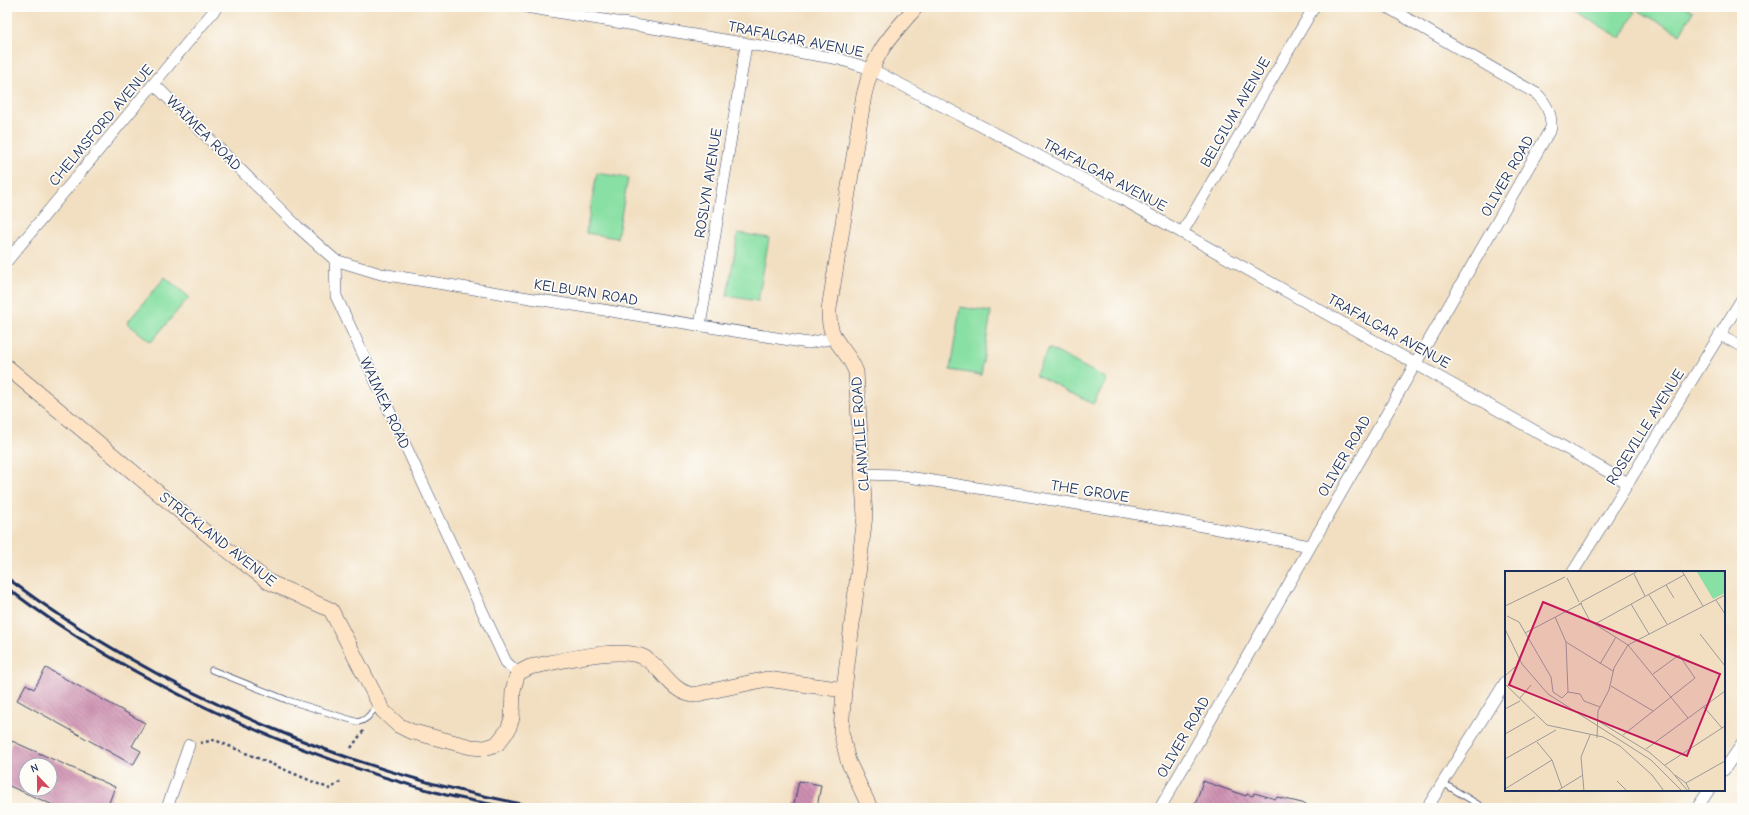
<svg xmlns="http://www.w3.org/2000/svg" width="1749" height="815" font-family="'Comic Neue',sans-serif">
<style>
.pitch{fill:#89e0a4;stroke:#528881}
.building{fill:url(#building-back-hatch);fill-rule:evenodd}
.lines{fill:none;stroke-linecap:round;stroke-linejoin:round}
.lane-casing{stroke:#3b496d;stroke-width:7}
.street-casing{stroke:#3b496d;stroke-width:12}
.secondary-casing{stroke:#3b496d;stroke-width:16}
.path{stroke:#3b496d;stroke-width:2.5;stroke-dasharray:3 3;stroke-linecap:butt}
.lane{stroke:#fff;stroke-width:5.5}
.street{stroke:#fff;stroke-width:11}
.secondary{stroke:#fee4c5;stroke-width:15}
.rail{stroke:#1b2f5e;stroke-width:3}
.labels{text-anchor:middle;dominant-baseline:central;stroke-width:3.5;stroke-linejoin:round;paint-order:stroke}
.street-label{font-size:15px;fill:#1b2f5e;stroke:#fdfcf7}
.inset-road{fill:none;stroke:#9c9999;stroke-width:1}
.view{fill:#c2185b;fill-opacity:0.15;stroke:#c2185b;stroke-width:2}
.inset-edge{fill:none;stroke:#1b2f5e;stroke-width:2}
</style>
<defs>
<pattern id="building-back-hatch" width="6" height="6" patternUnits="userSpaceOnUse"><rect width="6" height="6" fill="#ce8fb0"/><path d="M-1 5l2 2M0 0l6 6M5-1l2 2" fill="none" stroke="#a67592"/></pattern>
</defs>
<rect width="100%" height="100%" fill="#fdfcf7"/>
<filter id="ink" filterUnits="userSpaceOnUse"><feTurbulence type="fractalNoise" baseFrequency=".025" numOctaves="2"/><feDisplacementMap in="SourceGraphic" scale="8" xChannelSelector="R" yChannelSelector="G"/><feConvolveMatrix kernelMatrix="1 2 1 2 8 2 1 2 1" color-interpolation-filters="sRGB"/></filter>
<filter id="wash" filterUnits="userSpaceOnUse"><feTurbulence type="fractalNoise" baseFrequency=".012" numOctaves="4" result="noise"/><feDisplacementMap in="SourceGraphic" scale="16" xChannelSelector="R" yChannelSelector="G"/><feGaussianBlur stdDeviation="0.9" result="paint"/><feColorMatrix in="noise" values="0 0 0 0 0 0 0 0 0 0 0 0 0 0 0 0 0 1.4 0 .05"/><feComposite in="paint" operator="in"/></filter>
<g filter="url(#wash)">
<rect width="100%" height="100%" fill="#f2dfc1"/>
<path class="pitch" d="M 1567,7 L 1626,7 L 1635,12 L 1621,38 Z
M 1632,7 L 1686,7 L 1693,11 L 1680,34 Z
M 597,173 L 628,178 L 617,238 L 586,233 Z
M 738,233 L 769,238 L 758,301 L 727,296 Z
M 165,277 L 189,297 L 151,342 L 127,323 Z
M 960,307 L 991,312 L 981,375 L 950,370 Z
M 1049,348 L 1107,379 L 1093,404 L 1035,374 Z"/>
<g id="blocks">
<path class="building" d="M 46,668 L 145,723 L 132,746 L 141,751 L 133,765 L 17,700 L 26,684 L 34,689 Z
M 12,741 L 115,787 L 107,808 L 60,808 L 7,785 L 7,753 ZM 26,765 L 50,765 L 50,789 L 26,789 Z
M 799,781 L 821,785 L 817,808 L 793,808 Z
M 1203,781 L 1246,796 L 1247,794 L 1253,796 L 1254,793 L 1276,799 L 1277,797 L 1306,804 L 1305,808 L 1194,808 Z"/>
</g>
</g>
<g filter="url(#ink)">
<use href="#blocks" fill-opacity="0" stroke="#3b496d" stroke-width="1"/>
<g class="lines">
<defs>
<path id="lane" d="M 212,670 L 287,700 L 358,722 C 371,719 370,710 380,705
M 1443,783 L 1484,808"/>
<path id="street" d="M 526,7 L 839,59 L 871,69 L 1120,198 L 1628,483
M 154,84 L 298,227 L 335,260 L 336,296 L 506,662 L 518,673
M 1182,233 L 1314,7
M 335,260 L 381,274 L 808,343 L 834,338
M 7,261 L 217,7
M 700,326 L 746,45
M 1720,335 L 1742,346
M 863,474 L 896,475 L 1115,510 L 1310,546
M 1573,572 L 1742,299
M 1724,770 L 1742,744
M 167,808 L 189,745
M 1160,808 L 1551,128 C 1552,114 1547,104 1537,94 L 1387,7
M 1427,808 L 1506,681
M 1697,808 L 1709,790"/>
<path id="secondary" d="M 7,367 L 217,542 L 269,582 L 331,610 L 383,711 L 398,725 L 410,731 L 471,747 L 485,748 L 497,744 L 508,730 L 512,718 L 513,690 L 518,673 L 530,667 C 558,662 626,643 648,660 C 664,671 672,692 693,695 L 767,679 L 844,690
M 870,808 L 848,761 L 841,731 L 844,690 L 865,516 L 856,372 C 846,345 828,345 829,309 L 864,95 C 874,52 888,39 916,7"/>
</defs>
<use href="#lane" class="lane-casing"/>
<use href="#street" class="street-casing"/>
<use href="#secondary" class="secondary-casing"/>
<path class="path" d="M 200,743 L 215,740 L 330,789 L 341,781
M 351,748 L 364,730"/>
<use href="#lane" class="lane"/>
<use href="#street" class="street"/>
<use href="#secondary" class="secondary"/>
<path class="rail" d="M 7,578 C 162,694 354,776 545,808
M 7,588 C 135,685 291,754 446,795 C 467,800 490,804 511,808"/>
</g>
</g>
<g class="labels">
<g class="street-label">
<text transform="translate(796 39) rotate(11)">TRAFALGAR AVENUE</text>
<text transform="translate(1235 112) rotate(-60)">BELGIUM AVENUE</text>
<text transform="translate(101 125) rotate(-50)">CHELMSFORD AVENUE</text>
<text transform="translate(204 133) rotate(45)">WAIMEA ROAD</text>
<text transform="translate(1105 175) rotate(28)">TRAFALGAR AVENUE</text>
<text transform="translate(1507 176) rotate(-60)">OLIVER ROAD</text>
<text transform="translate(708 183) rotate(-81)">ROSLYN AVENUE</text>
<text transform="translate(586 292) rotate(9)">KELBURN ROAD</text>
<text transform="translate(1389 331) rotate(29)">TRAFALGAR AVENUE</text>
<text transform="translate(385 403) rotate(65)">WAIMEA ROAD</text>
<text transform="translate(1645 427) rotate(-58)">ROSEVILLE AVENUE</text>
<text transform="translate(860 434) rotate(-94)">CLANVILLE ROAD</text>
<text transform="translate(1344 456) rotate(-60)">OLIVER ROAD</text>
<text transform="translate(1090 491) rotate(9)">THE GROVE</text>
<text transform="translate(218 539) rotate(38)">STRICKLAND AVENUE</text>
<text transform="translate(1183 737) rotate(-60)">OLIVER ROAD</text>
</g>
</g>
<g transform="translate(1505 571)">
<rect width="220" height="220" fill="#f2dfc1"/>
<path d="M 220,0 L 220,22 L 208,28 L 192,1 Z" fill="#89e0a4"/>
<path class="inset-road" d="M 177,0 L 198,35M 129,3 L 140,25M 62,7 L 74,31M 161,14 L 169,27M 144,24 L 162,53M 211,29 L 220,43M 76,31 L 133,0M 76,33 L 85,50 L 123,74 L 183,147M 126,33 L 144,63M 0,35 L 60,6M 2,45 L 14,51 L 46,106 L 48,121 L 57,127 L 63,121 L 61,71 L 50,46M 90,53 L 179,4M 0,58 L 17,93 L 43,123 L 146,189 L 177,220M 20,62 L 77,32 L 74,33M 195,63 L 220,95M 61,71 L 108,100M 95,93 L 111,66M 0,105 L 10,96M 0,113 L 42,154 L 98,166 L 115,175 L 147,204 L 159,220M 106,115 L 148,140M 63,121 L 75,123 L 79,130 L 95,136M 15,127 L 26,114M 199,136 L 217,157M 0,138 L 15,130M 93,150 L 144,181 L 165,199 L 183,220M 0,163 L 30,146M 118,164 L 190,107 L 174,84 L 148,103M 92,167 L 93,140 L 104,119 L 109,97 L 123,74 L 220,24M 32,171 L 47,189 L 57,217M 141,178 L 220,120M 0,188 L 51,159M 160,194 L 220,155M 170,204 L 181,212 L 185,220M 112,210 L 122,220M 181,212 L 220,190M 0,218 L 47,189M 52,220 L 78,204M 79,220 L 76,186 L 85,164"/>
<path class="view" d="M 38,31 L 215,103 L 182,185 L 4,114 Z"/>
<rect width="220" height="220" class="inset-edge"/>
</g>
<rect width="1749" height="815" fill="none" stroke="#fdfcf7" stroke-width="24"/>
<g transform="translate(38 777) rotate(338)"><circle r="19" fill="#fdfcf7" stroke="#a3aaba"/>
<path d="M0-3L7 15L0 10L-7 15Z" fill="#d1495b"/>
<text y="-6" font-size="11" font-weight="bold" text-anchor="middle" fill="#1b2f5e">N</text>
</g>
</svg>
